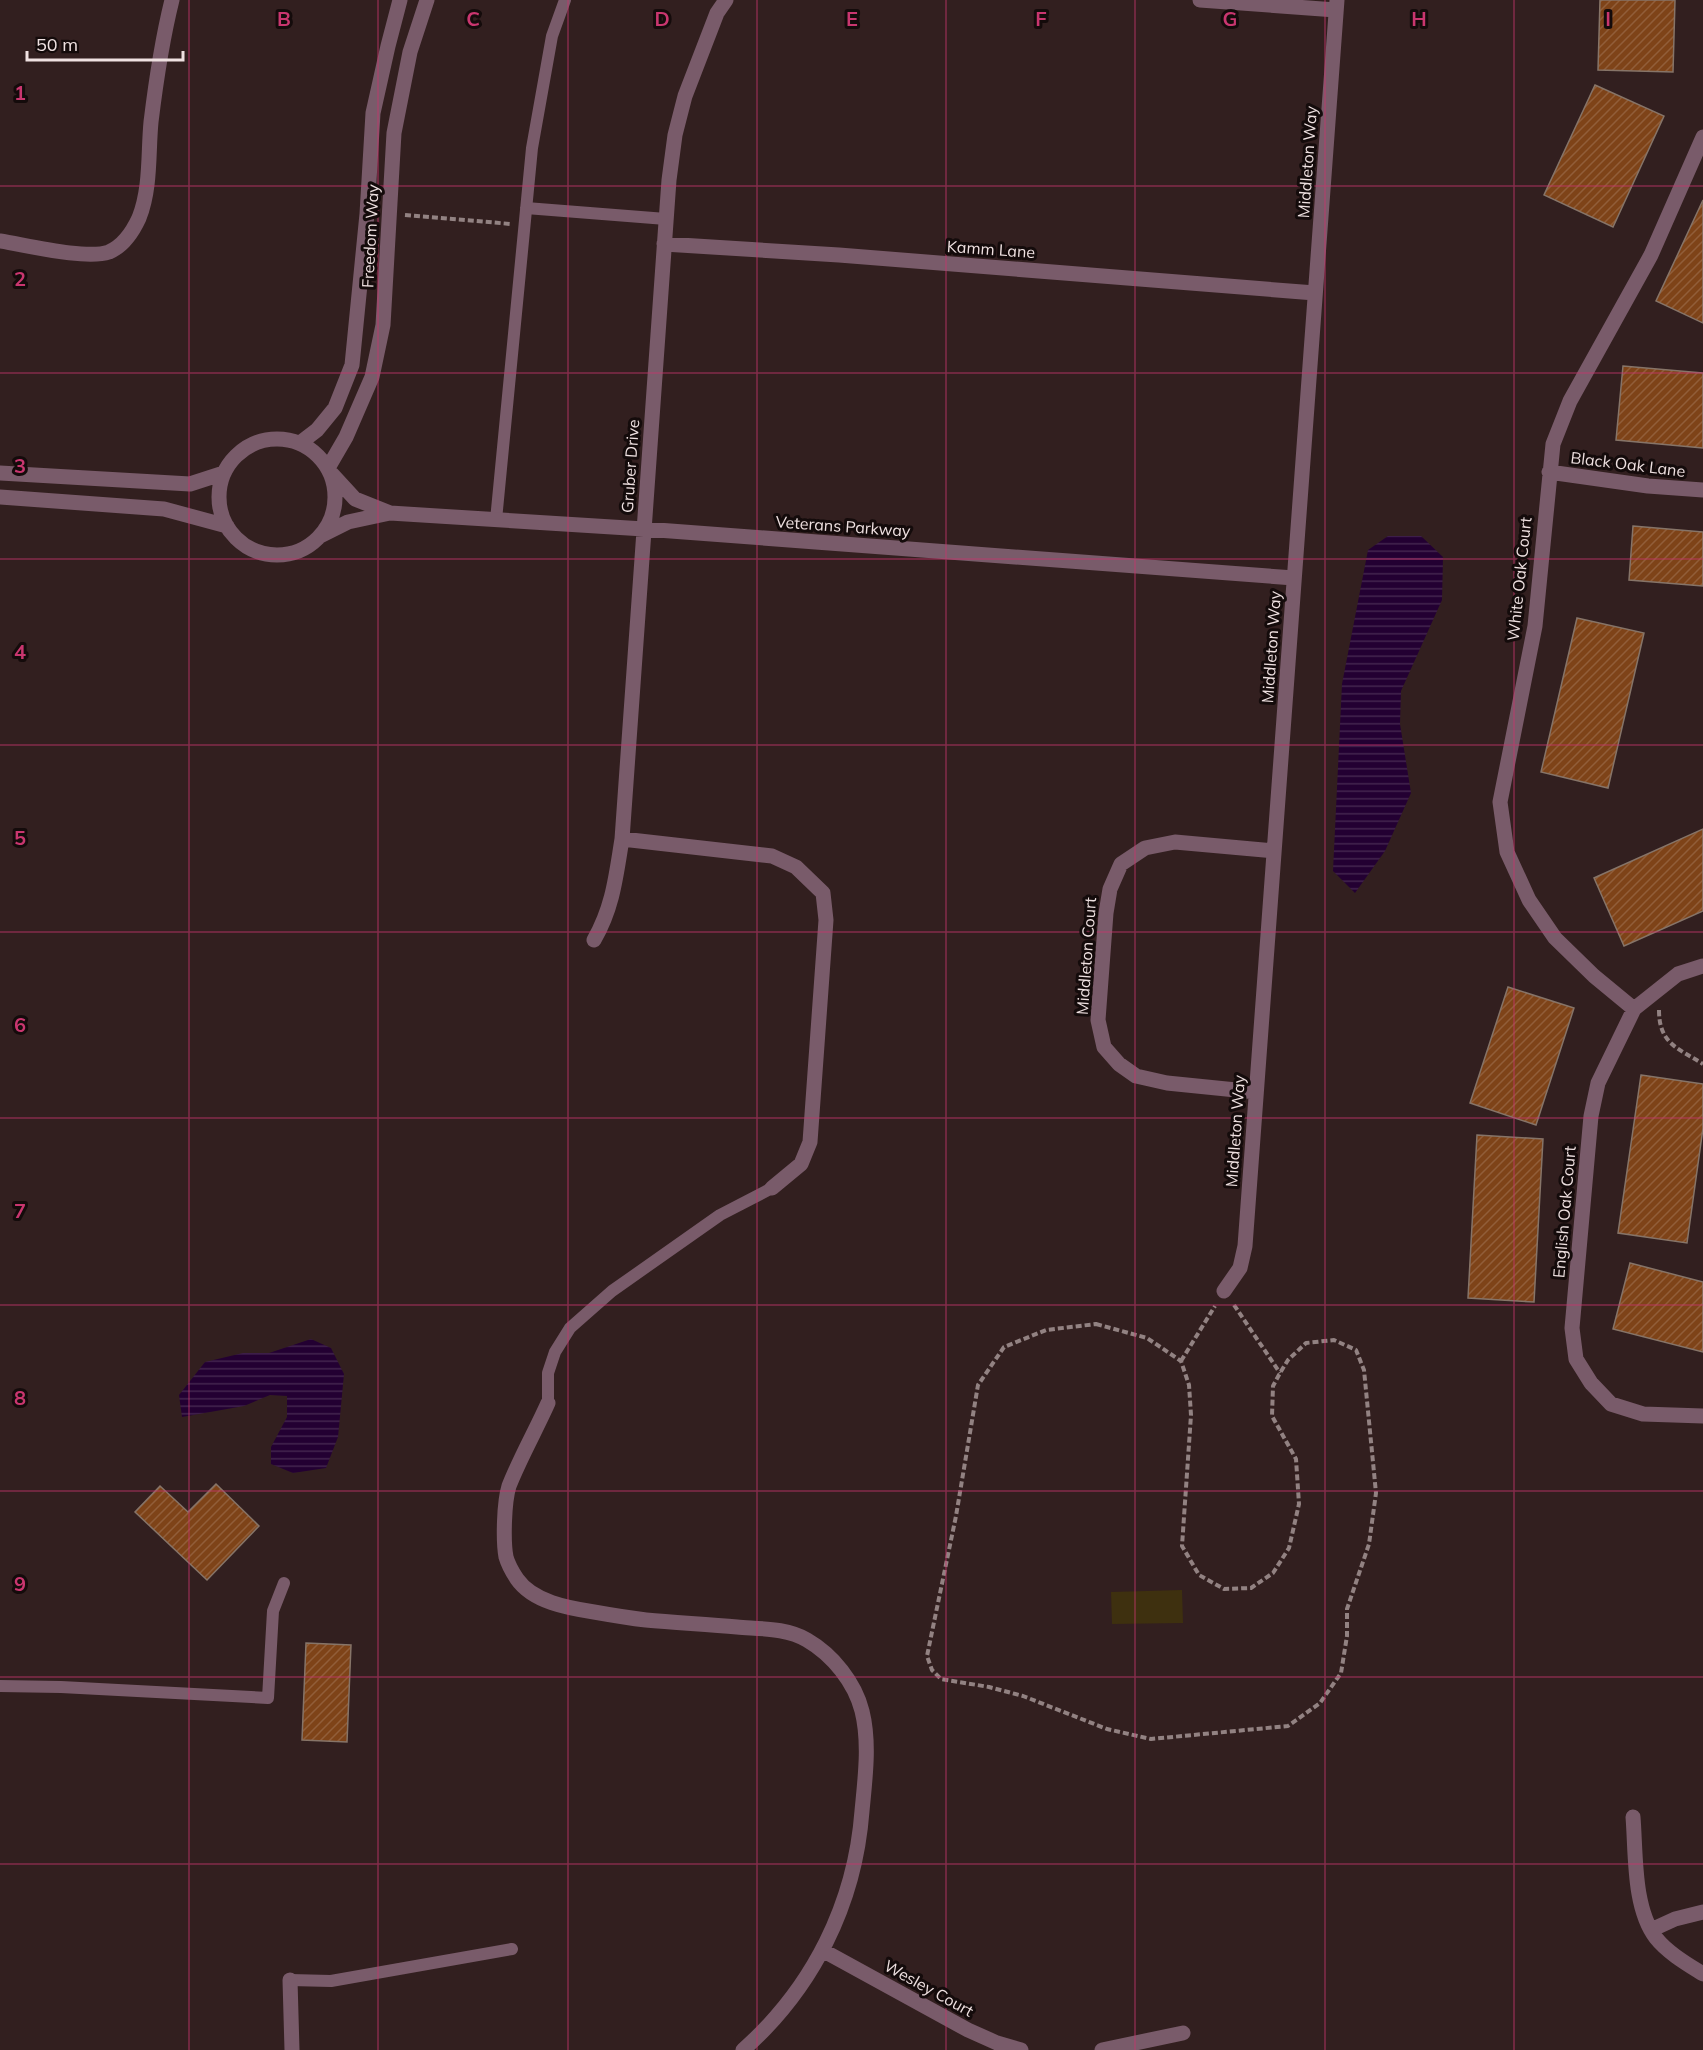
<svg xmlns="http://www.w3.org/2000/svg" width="1703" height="2050" font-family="Mulish,sans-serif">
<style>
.park{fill:#3e300f}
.water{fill:url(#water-rules)}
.building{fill:url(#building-hatch);stroke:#867468;stroke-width:1.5}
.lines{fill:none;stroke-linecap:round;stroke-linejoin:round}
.path{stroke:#928282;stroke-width:4;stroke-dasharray:6 3;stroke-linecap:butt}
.service{stroke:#795b6a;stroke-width:12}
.minor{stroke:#795b6a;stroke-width:15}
.grid{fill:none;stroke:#c9366f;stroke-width:1.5;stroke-opacity:0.55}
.labels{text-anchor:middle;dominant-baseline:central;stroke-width:6;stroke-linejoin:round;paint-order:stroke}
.street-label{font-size:16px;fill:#efe1e1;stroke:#140b0b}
.grid-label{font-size:20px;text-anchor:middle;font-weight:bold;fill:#c9366f;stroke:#140b0b;stroke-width:6;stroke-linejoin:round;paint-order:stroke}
</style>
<defs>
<pattern id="water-rules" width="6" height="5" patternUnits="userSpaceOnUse" patternTransform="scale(1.5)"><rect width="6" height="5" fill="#230032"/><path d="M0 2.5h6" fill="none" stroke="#43254f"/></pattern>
<pattern id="building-hatch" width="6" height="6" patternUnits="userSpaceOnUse" patternTransform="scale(1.5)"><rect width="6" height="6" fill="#7e4318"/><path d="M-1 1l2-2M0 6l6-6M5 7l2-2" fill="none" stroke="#915e39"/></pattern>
</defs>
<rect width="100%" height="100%" fill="#321f1f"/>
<path class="park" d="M 1182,1590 L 1183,1623 L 1112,1624 L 1111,1592 Z"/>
<path class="water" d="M 1388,536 L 1421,536 L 1443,557 L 1442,600 L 1401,691 L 1400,724 L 1411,793 L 1385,851 L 1355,893 L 1333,871 L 1342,684 L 1368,550 Z
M 311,1339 L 331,1348 L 344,1374 L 338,1437 L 326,1468 L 293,1473 L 271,1464 L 271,1447 L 287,1417 L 287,1396 L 270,1395 L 244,1406 L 182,1417 L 179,1395 L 205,1362 L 243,1353 L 269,1353 Z"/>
<path class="building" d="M 1600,0 L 1675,0 L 1673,72 L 1598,70 Z
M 1595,85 L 1664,116 L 1613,227 L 1544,195 Z
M 1703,200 L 1703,323 L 1656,301 Z
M 1623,366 L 1703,373 L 1703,448 L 1616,440 Z
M 1633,526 L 1703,532 L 1703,586 L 1629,580 Z
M 1577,618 L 1644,633 L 1608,788 L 1541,772 Z
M 1703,829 L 1703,911 L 1624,946 L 1594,878 Z
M 1508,987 L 1574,1008 L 1536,1125 L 1470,1103 Z
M 1641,1075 L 1703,1084 L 1703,1128 L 1687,1243 L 1618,1233 Z
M 1477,1135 L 1543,1139 L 1534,1302 L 1468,1298 Z
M 1630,1263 L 1703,1282 L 1703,1352 L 1613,1329 Z
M 216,1484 L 259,1526 L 207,1580 L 135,1512 L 160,1486 L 188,1512 Z
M 306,1643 L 351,1645 L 347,1742 L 302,1740 Z"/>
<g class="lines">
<path class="path" d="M 405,215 L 511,224
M 1659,1010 C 1659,1044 1678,1048 1703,1064
M 1234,1305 L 1280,1373
M 1096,1324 L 1147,1338 L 1181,1361 L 1189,1385 L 1191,1415 L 1182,1546 L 1199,1575 L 1224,1589 L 1251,1588 L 1273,1573 L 1289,1548 L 1299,1504 L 1296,1459 L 1272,1416 L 1273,1386 L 1280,1373 L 1288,1360 L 1306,1343 L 1334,1340 L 1356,1350 L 1364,1370 L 1376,1493 L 1369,1544 L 1347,1609 L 1347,1636 L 1341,1673 L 1320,1703 L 1288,1726 L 1151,1739 L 1107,1729 L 1023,1696 L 989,1687 L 941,1679 L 932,1670 L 927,1656 L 956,1516 L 978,1385 L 1004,1347 L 1046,1330 Z
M 1181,1361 L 1215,1306"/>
<path class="service" d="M 526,208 L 666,219
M 496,520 L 532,148 L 552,36 L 565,0
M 548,1403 L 548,1373 L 555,1352 L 570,1328 L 612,1291 L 720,1215 L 772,1188
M 0,1686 L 61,1687 L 268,1698 L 273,1611 L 284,1583
M 290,1980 L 331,1981 L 512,1949"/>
<path class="minor" d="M 1200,0 L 1336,10
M 0,241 C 26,245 86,260 109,252 C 123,246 133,231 139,218 C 151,188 148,153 151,122 C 156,81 162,40 172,0
M 664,244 L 839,255 L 1315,293
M219 497a58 58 0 1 1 116 0a58 58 0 1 1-116 0Z
M 300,443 L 317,430 L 335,408 L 352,365 L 367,214 L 373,113 L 388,46 L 400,0
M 328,468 L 346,437 L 372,377 L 383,325 L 394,133 L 410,52 L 427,0
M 1549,472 L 1648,486 L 1703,490
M 0,473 L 190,484 L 224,473
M 332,474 L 355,499 L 390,513
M 0,497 L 164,509 L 227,526
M 320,536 L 348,522 L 390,513 L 644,529 L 1294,578
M 622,839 L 772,856 L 796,867 L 823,893 L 826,920 L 810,1142 L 801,1164 L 772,1188
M 594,940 C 613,907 616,876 622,839 L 669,180 L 675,135 L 685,96 L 717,13 L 726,0
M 1703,966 L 1678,974 L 1634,1009 L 1598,1083 L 1591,1116 L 1572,1328 L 1576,1359 L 1591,1383 L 1611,1404 L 1643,1414 L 1703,1416
M 1634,1009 L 1594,976 L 1555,938 L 1529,900 L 1507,852 L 1500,802 L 1535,626 L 1553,444 L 1570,401 L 1651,255 L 1703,137
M 1256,1092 L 1167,1083 L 1136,1076 L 1119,1064 L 1104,1047 L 1098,1020 L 1106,913 L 1110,889 L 1121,864 L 1145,848 L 1175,842 L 1274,851
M 1224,1291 L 1240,1268 L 1245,1246 L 1337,0
M 548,1403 C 536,1430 520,1458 509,1486 C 504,1502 503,1541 506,1557 C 508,1564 513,1573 517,1579 C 533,1602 568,1608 594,1612 C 611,1615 629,1618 646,1620 C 677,1623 707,1624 737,1627 C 761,1629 787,1628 807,1640 C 833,1655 855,1683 862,1711 C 870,1743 865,1779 862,1811 C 855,1904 813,1988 743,2050
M 1633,1817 C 1636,1854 1633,1908 1656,1938 C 1668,1953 1687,1964 1703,1974
M 1651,1930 L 1675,1919 L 1703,1912
M 822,1950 L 968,2030 L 997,2043 L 1021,2050
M 290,1980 L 292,2050
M 1102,2050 L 1183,2033"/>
</g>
<path class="grid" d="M 189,0 L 189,2050M 378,0 L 378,2050M 568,0 L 568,2050M 757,0 L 757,2050M 946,0 L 946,2050M 1135,0 L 1135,2050M 1325,0 L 1325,2050M 1514,0 L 1514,2050M 0,186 L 1703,186M 0,373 L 1703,373M 0,559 L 1703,559M 0,745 L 1703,745M 0,932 L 1703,932M 0,1118 L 1703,1118M 0,1305 L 1703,1305M 0,1491 L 1703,1491M 0,1677 L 1703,1677M 0,1864 L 1703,1864"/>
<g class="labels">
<g class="street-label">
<text transform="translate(1307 162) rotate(-86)">Middleton Way</text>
<text transform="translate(370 236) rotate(-87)">Freedom Way</text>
<text transform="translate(991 249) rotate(4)">Kamm Lane</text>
<text transform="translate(1628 464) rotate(7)">Black Oak Lane</text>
<text transform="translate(630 466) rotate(-86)">Gruber Drive</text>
<text transform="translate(843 526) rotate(4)">Veterans Parkway</text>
<text transform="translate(1519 579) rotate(-84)">White Oak Court</text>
<text transform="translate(1271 647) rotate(-86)">Middleton Way</text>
<text transform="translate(1086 956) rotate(-86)">Middleton Court</text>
<text transform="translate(1235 1131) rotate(-86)">Middleton Way</text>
<text transform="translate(1564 1212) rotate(-85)">English Oak Court</text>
<text transform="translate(929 1988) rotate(29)">Wesley Court</text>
</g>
</g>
<g class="grid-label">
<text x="284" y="26">B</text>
<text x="473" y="26">C</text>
<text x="662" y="26">D</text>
<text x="852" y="26">E</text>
<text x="1041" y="26">F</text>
<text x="1230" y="26">G</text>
<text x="1419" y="26">H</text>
<text x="1608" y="26">I</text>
<text x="20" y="100">1</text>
<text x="20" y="286">2</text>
<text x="20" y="473">3</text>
<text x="20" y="659">4</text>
<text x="20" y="845">5</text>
<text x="20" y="1032">6</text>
<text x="20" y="1218">7</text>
<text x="20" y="1405">8</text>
<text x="20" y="1591">9</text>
</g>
<path d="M27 51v9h156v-9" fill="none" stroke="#efe1e1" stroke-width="3"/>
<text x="36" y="51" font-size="18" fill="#efe1e1" stroke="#140b0b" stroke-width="4.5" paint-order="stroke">50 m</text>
</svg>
